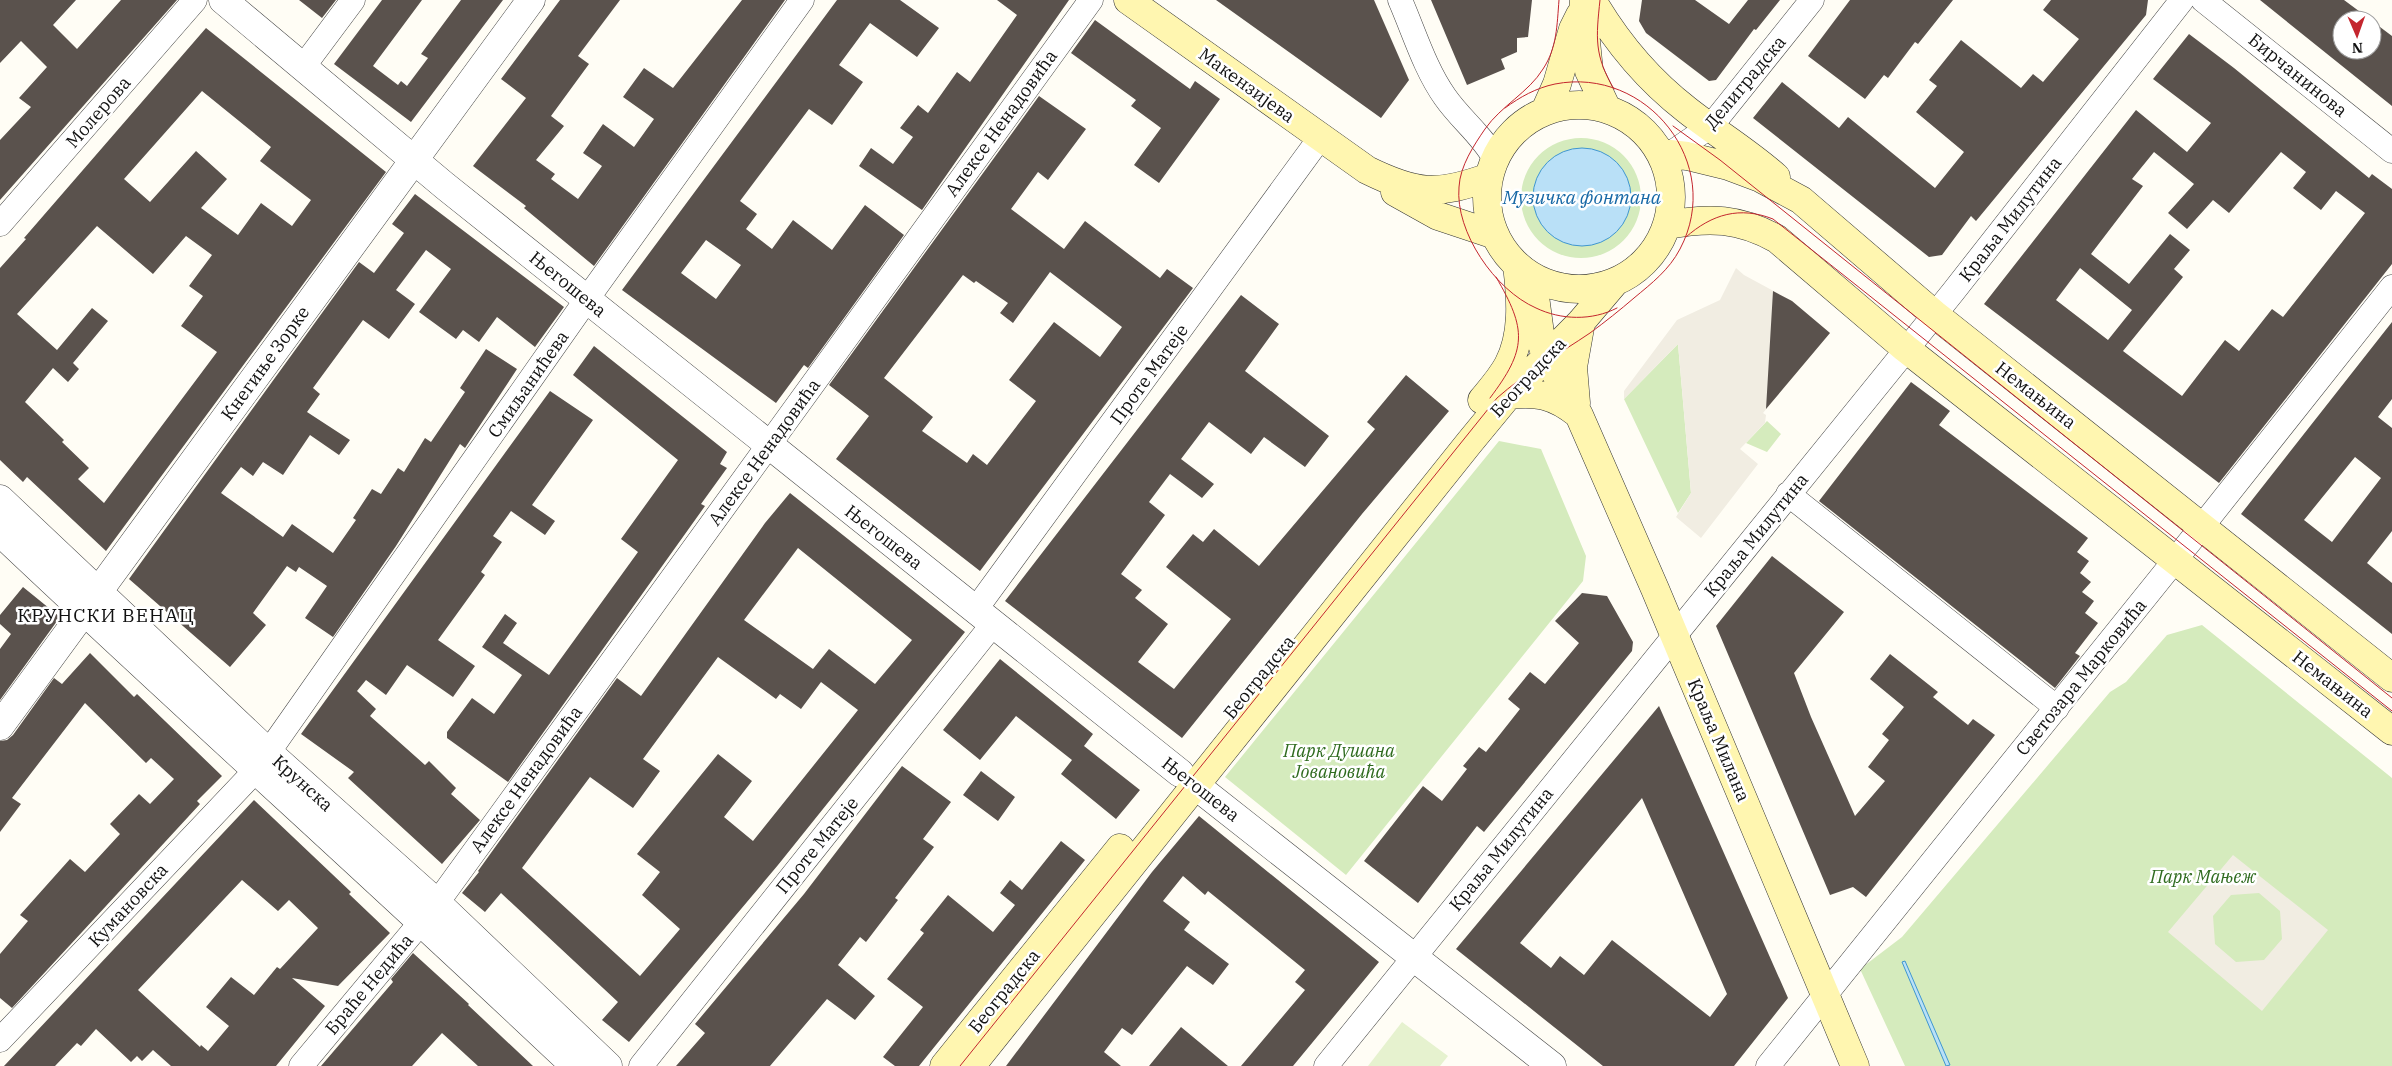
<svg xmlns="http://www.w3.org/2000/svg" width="2392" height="1066" font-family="'IBM Plex Serif',serif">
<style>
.green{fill:#d5ebbd}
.pitch{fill:#e6f2cf}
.plaza{fill:#f1ede2;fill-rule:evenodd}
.water{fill:#b9e0f7;stroke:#3f96cf}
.building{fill:#5a524d;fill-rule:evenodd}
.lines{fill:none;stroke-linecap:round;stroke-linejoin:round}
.minor-casing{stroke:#444;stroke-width:25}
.tertiary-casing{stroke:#444;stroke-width:29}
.secondary-casing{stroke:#333;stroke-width:29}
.minor{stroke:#fff;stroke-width:24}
.tertiary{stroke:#fff;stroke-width:28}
.secondary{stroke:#fff6b0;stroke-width:28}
.tram{stroke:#c4262e;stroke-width:1}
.labels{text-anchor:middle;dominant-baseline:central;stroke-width:5;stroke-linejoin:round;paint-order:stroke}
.street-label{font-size:18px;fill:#111;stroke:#fff}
.park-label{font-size:18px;font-style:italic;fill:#2f6b1f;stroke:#fff}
.water-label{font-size:19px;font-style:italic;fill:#1768a6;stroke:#fff}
.neighbourhood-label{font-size:19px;letter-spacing:1px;fill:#111;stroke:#fff}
</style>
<rect width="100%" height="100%" fill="#fffdf5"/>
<path class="green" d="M1521 198a60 60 0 1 1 120 0a60 60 0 1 1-120 0Z
M 1678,344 L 1691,493 L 1678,513 L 1624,399 Z
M 1767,421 L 1781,434 L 1767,452 L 1746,443 Z
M 1499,441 L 1541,449 L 1586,556 L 1583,581 L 1346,875 L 1225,777 Z
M 2202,625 L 2392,778 L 2392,1066 L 1905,1066 L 1860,969 L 1902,937 L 2110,692 L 2126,682 L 2167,635 Z"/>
<path class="pitch" d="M 1402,1022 L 1448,1056 L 1440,1066 L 1368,1066 Z"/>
<path class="plaza" d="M 1736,268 L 1744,275 L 1792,301 L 1830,333 L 1763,413 L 1766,415 L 1765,423 L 1740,449 L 1758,464 L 1701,538 L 1676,517 L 1691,493 L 1678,344 L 1624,399 L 1624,391 L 1677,320 L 1720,300 Z
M 2233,855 L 2328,930 L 2262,1011 L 2168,932 ZM 2259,893 L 2280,911 L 2282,939 L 2264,960 L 2236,962 L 2215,944 L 2213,916 L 2231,895 Z"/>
<path class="water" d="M1533 197a49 49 0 1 1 98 0a49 49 0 1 1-98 0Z
M 1905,961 L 1950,1065 L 1946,1066 L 1902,962 Z"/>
<path class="building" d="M 0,0 L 76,0 L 53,25 L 77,49 L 121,0 L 177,0 L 0,200 L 0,140 L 31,107 L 19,98 L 47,67 L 21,41 L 0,63 Z
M 299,0 L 336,0 L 322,18 Z
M 382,0 L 422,0 L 373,66 L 398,85 L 401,81 L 407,86 L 428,58 L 421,54 L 461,0 L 503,0 L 411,122 L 334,64 Z
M 560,0 L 620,0 L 578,56 L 589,64 L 551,116 L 564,126 L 536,160 L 555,174 L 551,179 L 578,199 L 602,166 L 583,153 L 603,124 L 634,147 L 654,119 L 623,97 L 644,68 L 673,88 L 742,0 L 785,0 L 594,266 L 524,208 L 526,206 L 473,166 L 526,98 L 501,79 Z
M 837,0 L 900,0 L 939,28 L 917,57 L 870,23 L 839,65 L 863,82 L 832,125 L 809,109 L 740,201 L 757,214 L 746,229 L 772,249 L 793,220 L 832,250 L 865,205 L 904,235 L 808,368 L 804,365 L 776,403 L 622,290 ZM 706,240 L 741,265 L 716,299 L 681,273 Z
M 997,0 L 1069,0 L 922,210 L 859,166 L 871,148 L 893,164 L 913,137 L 900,128 L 918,105 L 928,113 L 957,72 L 970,82 L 1017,15 Z
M 1216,0 L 1374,0 L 1409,80 L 1381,118 Z
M 1431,0 L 1532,0 L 1528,37 L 1517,38 L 1517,52 L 1501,59 L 1505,69 L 1467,85 Z
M 1642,0 L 1695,0 L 1729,24 L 1748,0 L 1780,0 L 1756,30 L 1754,29 L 1716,80 L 1709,81 L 1646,33 L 1639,21 Z
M 1850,0 L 1953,0 L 1918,44 L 1915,42 L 1888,78 L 1884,75 L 1865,99 L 1808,56 Z
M 2051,0 L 2148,0 L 2146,15 L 1976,221 L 1971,216 L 1942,255 L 1929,257 L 1753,118 L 1782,82 L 1839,128 L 1848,117 L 1935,188 L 1964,152 L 1916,112 L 1937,86 L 1929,80 L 1961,40 L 2021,88 L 2033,74 L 2043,82 L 2079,39 L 2043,10 Z
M 2260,0 L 2344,0 L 2371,20 L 2342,20 L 2342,50 L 2372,50 L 2372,21 L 2392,36 L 2392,106 Z
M 1095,20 L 1190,89 L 1195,81 L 1220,99 L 1159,183 L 1134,165 L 1161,128 L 1131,106 L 1136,100 L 1071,53 Z
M 206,28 L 386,172 L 106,551 L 27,477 L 23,482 L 0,460 L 0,268 L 26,239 L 24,238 ZM 202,91 L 271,147 L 260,161 L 311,200 L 292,226 L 261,203 L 238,235 L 201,208 L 227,179 L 196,151 L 150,202 L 124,179 ZM 97,226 L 153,274 L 186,236 L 212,255 L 189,286 L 203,296 L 181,326 L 217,352 L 104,503 L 78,479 L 89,468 L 62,442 L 64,440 L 25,402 L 53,368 L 68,382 L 79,369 L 73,363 L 108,321 L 92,308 L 57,350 L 17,314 Z
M 2189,34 L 2234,68 L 2369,178 L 2372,174 L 2392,189 L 2392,264 L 2219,483 L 1984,304 L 2136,110 L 2187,152 L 2211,123 L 2153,79 ZM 2154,152 L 2194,184 L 2168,213 L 2187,229 L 2213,200 L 2229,213 L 2281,152 L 2306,172 L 2293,188 L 2321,210 L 2336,191 L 2365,213 L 2283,317 L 2272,309 L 2239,351 L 2225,340 L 2182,396 L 2123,351 L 2183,277 L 2174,269 L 2190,250 L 2170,234 L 2129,284 L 2091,254 L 2143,186 L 2132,179 ZM 2080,268 L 2132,310 L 2108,340 L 2056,300 Z
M 1039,96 L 1086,129 L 1048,180 L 1038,172 L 1011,209 L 1064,249 L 1085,221 L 1160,278 L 1167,269 L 1193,288 L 980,571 L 836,459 L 869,416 L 829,385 ZM 1050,272 L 1122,327 L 1100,357 L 1054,322 L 1009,380 L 1036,401 L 987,465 L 973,454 L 967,463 L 922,431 L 933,417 L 884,378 L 963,275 L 974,283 L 976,281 L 1008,303 L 1000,313 L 1013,323 Z
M 415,194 L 564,307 L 535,347 L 497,317 L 479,342 L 463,330 L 456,339 L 419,312 L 451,269 L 426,250 L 396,290 L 415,304 L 389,339 L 363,320 L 313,388 L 320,394 L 307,412 L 350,440 L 339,455 L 310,435 L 283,475 L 263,462 L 253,476 L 241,467 L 221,493 L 283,537 L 292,524 L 333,553 L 356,520 L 353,518 L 372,489 L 381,494 L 398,468 L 404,472 L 425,438 L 431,442 L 465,392 L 460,388 L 486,349 L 517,369 L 465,448 L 460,444 L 396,546 L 333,637 L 305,618 L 327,586 L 299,567 L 296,572 L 287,566 L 253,613 L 266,625 L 230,667 L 129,579 L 359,262 L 374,273 L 404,233 L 392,224 Z
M 1773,291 L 1792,301 L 1830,333 L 1766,409 Z
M 1241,295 L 1279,324 L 1245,371 L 1329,436 L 1305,467 L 1264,437 L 1251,454 L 1209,422 L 1181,459 L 1214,484 L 1202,498 L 1170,474 L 1149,502 L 1165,515 L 1121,574 L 1142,590 L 1135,598 L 1168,624 L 1138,662 L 1174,689 L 1231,619 L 1166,567 L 1193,534 L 1203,542 L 1214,529 L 1259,566 L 1375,429 L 1367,422 L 1406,375 L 1449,411 L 1362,514 L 1182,738 L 1005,601 Z
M 2392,322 L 2392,399 L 2378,417 L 2392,428 L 2392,531 L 2367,563 L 2392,583 L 2392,634 L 2241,514 ZM 2355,457 L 2381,478 L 2332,542 L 2304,520 Z
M 594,346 L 727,452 L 720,464 L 727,468 L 701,504 L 705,506 L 508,782 L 447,738 L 447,732 L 472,698 L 494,714 L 522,675 L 482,647 L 505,614 L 517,623 L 503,643 L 549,675 L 638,552 L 621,539 L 678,460 L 573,375 Z
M 1911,382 L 1950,411 L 1939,425 L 2088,538 L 2077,552 L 2089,561 L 2080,573 L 2091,582 L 2082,592 L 2094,601 L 2085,613 L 2098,623 L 2075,653 L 2080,656 L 2055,688 L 1819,501 Z
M 550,391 L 593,420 L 532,505 L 555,521 L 545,535 L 511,511 L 493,536 L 502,542 L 481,572 L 485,575 L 438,640 L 475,666 L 453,697 L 407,665 L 386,695 L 366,680 L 357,691 L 376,709 L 370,716 L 425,765 L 429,761 L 456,788 L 451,794 L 480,820 L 442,864 L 348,778 L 354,772 L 301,734 Z
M 790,493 L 965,632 L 778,865 L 629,1042 L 602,1020 L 618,1002 L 501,893 L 485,912 L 462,893 L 479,872 L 478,871 L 617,678 L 641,696 L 765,523 ZM 798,548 L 912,640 L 875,684 L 829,649 L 813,669 L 744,620 ZM 718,657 L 776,699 L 780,694 L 801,709 L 821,682 L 858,710 L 753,841 L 724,817 L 752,781 L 718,754 L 637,854 L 660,872 L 642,895 L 680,929 L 640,976 L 522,868 L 590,777 L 633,808 L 660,771 L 643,759 Z
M 1772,556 L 1844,612 L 1794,673 L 1811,717 L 1855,816 L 1885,781 L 1868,767 L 1889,740 L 1882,734 L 1904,707 L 1870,679 L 1890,654 L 1938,692 L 1933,697 L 1968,725 L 1973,719 L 1995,735 L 1866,897 L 1853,887 L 1830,895 L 1716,626 Z
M 23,587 L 60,617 L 0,700 L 0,649 L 11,634 L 0,624 L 0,615 Z
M 1582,593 L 1607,596 L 1633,642 L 1632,651 L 1484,832 L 1477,826 L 1418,903 L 1364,861 L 1423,786 L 1442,801 L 1467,769 L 1463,766 L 1479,747 L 1486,752 L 1520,709 L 1508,699 L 1530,672 L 1545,684 L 1579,643 L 1555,621 Z
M 90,653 L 134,697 L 137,694 L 222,776 L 197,801 L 200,804 L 12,1008 L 0,998 L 0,954 L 28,921 L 20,915 L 70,859 L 85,872 L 120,834 L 110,824 L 139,794 L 150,804 L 174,779 L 151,758 L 146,763 L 85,703 L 12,798 L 21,804 L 0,832 L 0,741 L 7,740 L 13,735 L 54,678 L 62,684 Z
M 1000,659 L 1093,734 L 1084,746 L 1140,790 L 1116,819 L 1061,774 L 1072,760 L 1016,716 L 980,760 L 943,730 Z
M 1659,706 L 1788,998 L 1734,1066 L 1603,1066 L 1456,949 ZM 1642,798 L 1727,994 L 1710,1017 L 1612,940 L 1584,975 L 1560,956 L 1551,968 L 1520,943 Z
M 902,766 L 951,802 L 923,839 L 934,847 L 895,898 L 898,900 L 866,942 L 860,937 L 838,965 L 875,996 L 855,1020 L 827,999 L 770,1066 L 676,1066 L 705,1033 L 695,1024 L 804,894 Z
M 981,771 L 1015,797 L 998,821 L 963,795 Z
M 254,800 L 351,892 L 349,894 L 390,933 L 338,986 L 292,978 L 325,1006 L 276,1066 L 171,1066 L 153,1050 L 142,1061 L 137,1056 L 131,1062 L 96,1029 L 81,1046 L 77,1043 L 55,1066 L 4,1066 ZM 242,880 L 278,911 L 289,900 L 318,928 L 280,969 L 277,967 L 254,995 L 231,977 L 206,1007 L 229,1026 L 208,1051 L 201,1045 L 200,1047 L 138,990 Z
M 1199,816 L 1379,962 L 1293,1066 L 1241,1066 L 1305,990 L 1295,982 L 1305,970 L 1208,891 L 1205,895 L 1183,876 L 1163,901 L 1190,922 L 1184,930 L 1229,964 L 1213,985 L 1187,966 L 1132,1035 L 1122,1028 L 1104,1052 L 1121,1066 L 1006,1066 L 1152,872 Z
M 1061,841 L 1085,860 L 919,1066 L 895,1066 L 883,1057 L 923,1007 L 887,979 L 924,933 L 920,930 L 948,895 L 993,932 L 1015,905 L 1000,893 L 1010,880 L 1022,890 Z
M 413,953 L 469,1004 L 468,1005 L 533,1066 L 478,1066 L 442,1033 L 412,1066 L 321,1066 L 393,982 L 391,979 Z
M 1181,1027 L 1228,1066 L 1149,1066 Z"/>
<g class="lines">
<defs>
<path id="minor" d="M 1400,0 C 1414,32 1425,69 1445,97 C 1461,120 1482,135 1495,159
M 2203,0 L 2392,151
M 303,67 L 353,0
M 1670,154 L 1711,126 L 1812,0
M 0,224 L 195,0
M 1788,494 L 2057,708
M 976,609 L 1320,138
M 0,1040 L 256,770 L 587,299 L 802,0
M 301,1066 L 437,903 L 1091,0
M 641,1066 L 993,624
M 1326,1066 L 1953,292 L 2182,0
M 1768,1066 L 2192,539 L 2392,287"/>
<path id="tertiary" d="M 223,0 L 445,186 L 1180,773
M 0,499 L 269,753 L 437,903 L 608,1066
M 0,532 C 190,712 385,886 575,1066
M 0,726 L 531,0
M 1195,785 L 1552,1066"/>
<path id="secondary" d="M 1128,0 L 1367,170 C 1416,194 1437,196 1489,177
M 1584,0 L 1583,12 L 1589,71 L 1607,109
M 1592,0 C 1617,43 1647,79 1687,110 C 1716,133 1748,152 1776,177
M1487 197a92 92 0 1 1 184 0a92 92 0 1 1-184 0Z
M 1545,111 L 1557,84 L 1573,29 L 1580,15
M 1661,153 L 1687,156 L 1728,166 L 1760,178 L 1801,200 L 1934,314 L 2392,678
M 1395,192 L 1438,216 L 1495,235
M 1667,225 C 1710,217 1739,218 1777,239 L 1905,348 L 2392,731
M 1534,289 L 1541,341 L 1546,356 L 1579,415 L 1655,589 L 1855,1066
M 1509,395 C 1538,392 1554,395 1578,414
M 1482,400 C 1491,389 1501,378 1508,365 C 1524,335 1521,298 1517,265
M 1576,403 L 1573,367 L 1581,322
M 944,1066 L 1120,848
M 971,1066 L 1469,443 L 1506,398 L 1581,322 L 1615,282"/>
</defs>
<use href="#minor" class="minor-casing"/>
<use href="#tertiary" class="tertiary-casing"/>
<use href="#secondary" class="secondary-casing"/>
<use href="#minor" class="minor"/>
<use href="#tertiary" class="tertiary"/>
<use href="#secondary" class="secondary"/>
<path class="tram" d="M 1559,0 C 1557,25 1557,48 1543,69 C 1529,92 1501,106 1485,129 C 1474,145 1460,166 1459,187 C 1455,232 1495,290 1536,308 C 1561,320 1592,321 1617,308
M 1600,0 C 1596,38 1594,55 1614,89
M 1673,126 L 1720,160 L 2392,698
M 1686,237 C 1712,214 1740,206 1773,219 L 2392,711
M 1490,398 C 1527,349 1527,330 1496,277
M 960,1066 L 1497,398 C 1525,373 1559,354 1590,333 C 1605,322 1620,310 1634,298 C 1652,283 1669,270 1680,249 C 1725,164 1647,66 1555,84 C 1536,88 1520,97 1505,108"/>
</g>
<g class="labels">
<g class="street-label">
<text transform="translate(2298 75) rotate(39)">Бирчанинова</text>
<text transform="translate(1745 82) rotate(-50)">Делиградска</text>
<text transform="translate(1247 85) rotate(36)">Макензијева</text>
<text transform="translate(98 112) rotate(-49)">Молерова</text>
<text transform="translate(1001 123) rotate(-54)">Алексе Ненадовића</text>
<text transform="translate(2010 219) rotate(-52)">Краља Милутина</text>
<text transform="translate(568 284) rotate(39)">Његошева</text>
<text transform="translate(265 363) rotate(-54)">Кнегиње Зорке</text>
<text transform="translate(1149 374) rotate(-54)">Проте Матеје</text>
<text transform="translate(1528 377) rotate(-47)">Београдска</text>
<text transform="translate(528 384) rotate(-55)">Смиљанићева</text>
<text transform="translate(2036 395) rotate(38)">Немањина</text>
<text transform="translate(764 452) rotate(-54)">Алексе Ненадовића</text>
<text transform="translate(1756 535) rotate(-51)">Краља Милутина</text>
<text transform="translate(884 537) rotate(38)">Његошева</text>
<text transform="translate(1259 677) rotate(-51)">Београдска</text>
<text transform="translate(2081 677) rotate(-51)">Светозара Марковића</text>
<text transform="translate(2333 684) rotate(38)">Немањина</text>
<text transform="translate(1719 740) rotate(67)">Краља Милана</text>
<text transform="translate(526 779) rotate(-54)">Алексе Ненадовића</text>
<text transform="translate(303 783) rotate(42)">Крунска</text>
<text transform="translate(1201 789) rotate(38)">Његошева</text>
<text transform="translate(817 845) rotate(-51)">Проте Матеје</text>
<text transform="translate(1501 849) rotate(-51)">Краља Милутина</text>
<text transform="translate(128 905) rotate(-47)">Кумановска</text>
<text transform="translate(369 984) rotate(-50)">Браће Недића</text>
<text transform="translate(1004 991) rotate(-51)">Београдска</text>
</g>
<g class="park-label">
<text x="1339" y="750">Парк Душана<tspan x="1339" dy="21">Јовановића</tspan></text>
<text x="2203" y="876">Парк Мањеж</text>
</g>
<g class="water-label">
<text x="1582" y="197">Музичка фонтана</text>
</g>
<g class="neighbourhood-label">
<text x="106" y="615">КРУНСКИ ВЕНАЦ</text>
</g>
</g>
<g transform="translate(2357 35) rotate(178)"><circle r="24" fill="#ffffff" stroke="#a0a0a0"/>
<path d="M0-4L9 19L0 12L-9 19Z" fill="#c4262e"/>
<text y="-8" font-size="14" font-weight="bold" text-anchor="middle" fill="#111111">N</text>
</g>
</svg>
